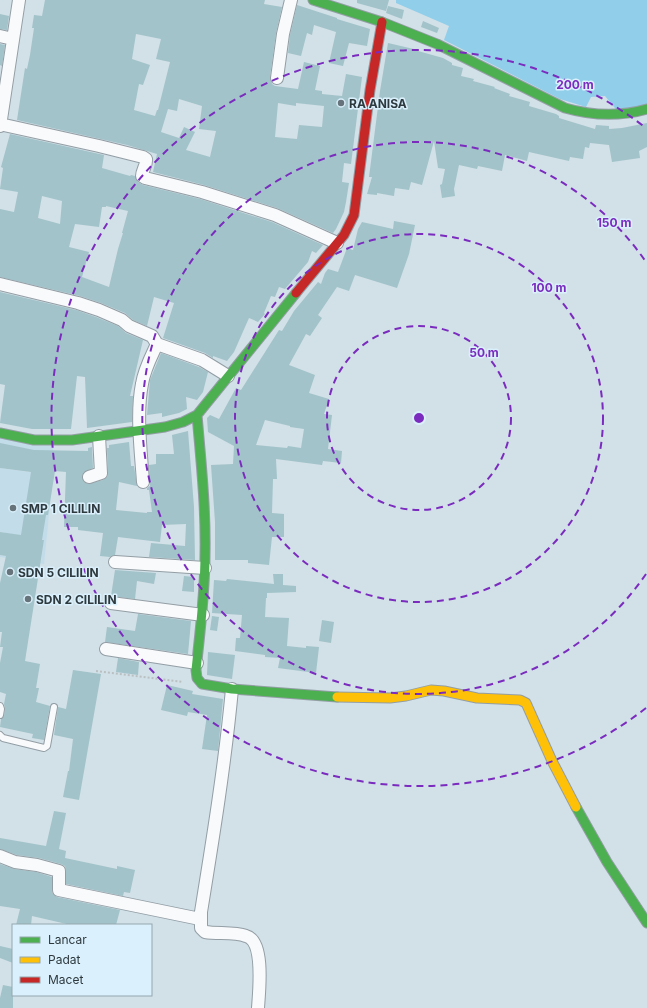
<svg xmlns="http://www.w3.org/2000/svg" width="647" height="1008" font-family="Inter,sans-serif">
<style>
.built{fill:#c2dce9}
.green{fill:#90ceea}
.building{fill:#a2c3c9;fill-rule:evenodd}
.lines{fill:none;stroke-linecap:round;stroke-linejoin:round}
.lane-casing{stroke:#939ea4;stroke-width:8}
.street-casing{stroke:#939ea4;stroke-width:14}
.fast-casing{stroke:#939ea4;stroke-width:11}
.slow-casing{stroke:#939ea4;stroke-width:11}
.jam-casing{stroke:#939ea4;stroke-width:11}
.path{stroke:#bac0c2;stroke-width:2;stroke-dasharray:2 2;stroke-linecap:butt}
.lane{stroke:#f8fafc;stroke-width:6}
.street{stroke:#f8fafc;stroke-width:12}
.fast{stroke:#4caf50;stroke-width:9}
.slow{stroke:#ffc107;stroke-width:9}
.jam{stroke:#c62828;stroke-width:9}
.ring{fill:none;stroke:#7b2cbf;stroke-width:2;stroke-dasharray:7 5}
.poi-dot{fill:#67737a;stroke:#daf0fc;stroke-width:1.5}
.labels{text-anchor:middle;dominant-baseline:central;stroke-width:3;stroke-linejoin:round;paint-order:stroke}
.poi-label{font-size:12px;font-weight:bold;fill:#2e393e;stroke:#daf0fc;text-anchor:start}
.centre{fill:#7b2cbf;stroke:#daf0fc;stroke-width:2}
.ring-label{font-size:12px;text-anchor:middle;font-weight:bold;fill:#7b2cbf;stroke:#daf0fc;stroke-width:3;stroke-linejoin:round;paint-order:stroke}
</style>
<rect width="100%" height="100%" fill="#d2e0e8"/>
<path class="built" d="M 0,436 L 53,446 L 52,485 L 44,564 L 0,557 L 0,555 L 41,562 L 44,540 L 0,532 L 0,468 L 44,474 L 47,452 L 0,445 Z"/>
<path class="green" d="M 396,0 L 647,0 L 647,106 L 619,113 L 605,96 L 591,97 L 586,107 L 560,99 L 444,40 L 449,26 L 396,3 Z"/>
<path class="building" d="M 45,0 L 265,0 L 264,4 L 282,7 L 276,33 L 270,77 L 272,84 L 275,86 L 298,89 L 304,62 L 320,66 L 315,90 L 322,91 L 322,94 L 342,96 L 346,74 L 362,77 L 351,164 L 344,163 L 342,182 L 349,183 L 346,202 L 344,212 L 336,229 L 333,233 L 277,208 L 204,185 L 153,172 L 157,154 L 127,145 L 17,120 L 25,68 L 27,69 L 30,55 L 34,28 L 32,28 L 34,15 L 42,16 ZM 136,34 L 161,39 L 156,59 L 170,62 L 158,110 L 157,110 L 155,116 L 134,110 L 139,84 L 143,85 L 150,65 L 132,59 ZM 179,99 L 202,106 L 199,129 L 216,131 L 210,157 L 186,150 L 195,132 L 184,127 L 179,138 L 161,132 L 168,109 L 177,111 ZM 278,103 L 296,106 L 296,103 L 324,106 L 322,127 L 299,125 L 297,139 L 275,137 Z
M 357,0 L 389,0 L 386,11 L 357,3 Z
M 297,5 L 337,18 L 337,19 L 370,29 L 367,46 L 349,43 L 343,66 L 329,63 L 336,32 L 314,25 L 312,35 L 307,33 L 301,56 L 288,53 L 290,35 Z
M 388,6 L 404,10 L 402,19 L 386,13 Z
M 0,14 L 9,16 L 7,30 L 0,29 Z
M 423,21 L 439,28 L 437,33 L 421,27 Z
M 388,43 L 418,50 L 418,51 L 443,58 L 452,63 L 452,65 L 463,68 L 461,76 L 474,79 L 473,81 L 495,87 L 494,88 L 510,94 L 509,96 L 530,102 L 529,106 L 556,114 L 559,116 L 559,118 L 595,129 L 596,125 L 609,126 L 609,129 L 622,128 L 647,123 L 647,147 L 639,151 L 640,158 L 612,162 L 609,145 L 590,143 L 589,148 L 585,147 L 583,159 L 570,157 L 569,161 L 529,152 L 527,161 L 505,155 L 502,171 L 478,166 L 477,169 L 459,165 L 454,189 L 455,196 L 442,198 L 440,185 L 442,184 L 445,169 L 438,168 L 434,141 L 422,185 L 411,182 L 409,190 L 395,188 L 394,196 L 377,193 L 377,195 L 367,194 L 372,177 L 369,177 L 380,91 Z
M 0,44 L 5,45 L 2,66 L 0,65 Z
M 10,134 L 104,155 L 102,168 L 130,176 L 131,175 L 135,176 L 138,182 L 143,185 L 200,199 L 272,222 L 323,245 L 316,253 L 312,251 L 308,262 L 285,289 L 279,287 L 275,297 L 271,296 L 264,313 L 265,314 L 258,322 L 249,318 L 234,352 L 227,361 L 213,356 L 213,358 L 205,353 L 163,338 L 174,303 L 154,297 L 147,326 L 133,320 L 125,313 L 101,303 L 80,296 L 0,277 L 0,209 L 14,212 L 18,192 L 0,189 L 3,168 L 1,167 ZM 42,196 L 62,201 L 60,224 L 38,218 ZM 106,206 L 128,211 L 122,233 L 123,233 L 118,249 L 109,287 L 82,277 L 89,252 L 69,247 L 75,224 L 99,227 L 102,207 L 106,207 Z
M 394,221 L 415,225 L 409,254 L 397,288 L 355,275 L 349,291 L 337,287 L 318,315 L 322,318 L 310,336 L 306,334 L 289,365 L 315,375 L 309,393 L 329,399 L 324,414 L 332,415 L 328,449 L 342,451 L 341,463 L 323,461 L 322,465 L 276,459 L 277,479 L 273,479 L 272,513 L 284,514 L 284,537 L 272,537 L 269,565 L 248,563 L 248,560 L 215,560 L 215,522 L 211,465 L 233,464 L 234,446 L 208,432 L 207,418 L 210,415 L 219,419 L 236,388 L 241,390 L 279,330 L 282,331 L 294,311 L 318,282 L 321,284 L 325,273 L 328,269 L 338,272 L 347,248 L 353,250 L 358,229 L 362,222 L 393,229 ZM 265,420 L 290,426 L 290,427 L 304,429 L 301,448 L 288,446 L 287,448 L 256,445 Z
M 0,292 L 76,310 L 96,317 L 118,326 L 126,333 L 143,340 L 130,396 L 133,396 L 132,422 L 87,428 L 85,377 L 77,376 L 71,429 L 32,429 L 0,423 L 5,385 L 0,384 Z
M 161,353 L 199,367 L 208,372 L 203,392 L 197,400 L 186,397 L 187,409 L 179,413 L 162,417 L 162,413 L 147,415 L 150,380 Z
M 188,431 L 194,507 L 195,560 L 149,557 L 151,543 L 185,546 L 186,524 L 162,525 L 160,542 L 118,537 L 115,555 L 110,557 L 100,556 L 103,533 L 78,530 L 78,527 L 64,527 L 66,472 L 55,471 L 48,515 L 46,515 L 42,540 L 44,540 L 25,661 L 40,664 L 36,688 L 39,688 L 36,702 L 50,706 L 44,740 L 32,738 L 33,734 L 0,727 L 1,719 L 4,716 L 5,709 L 4,704 L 6,694 L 0,692 L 0,663 L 3,647 L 0,647 L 2,632 L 0,632 L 0,583 L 6,556 L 0,555 L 0,532 L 21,535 L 31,472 L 0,468 L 0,443 L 34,450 L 88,451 L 88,448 L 92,447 L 93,468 L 84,472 L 82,476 L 84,482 L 88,484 L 103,480 L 107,477 L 108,473 L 107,448 L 109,448 L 109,445 L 129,442 L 131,466 L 134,466 L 137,486 L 119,482 L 116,510 L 147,513 L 147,512 L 152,512 L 149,490 L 147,490 L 147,488 L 150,486 L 150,482 L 149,465 L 156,464 L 156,454 L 174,454 L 172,435 Z
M 115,570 L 156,573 L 154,584 L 137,581 L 135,599 L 111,596 Z
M 273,574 L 283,574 L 283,585 L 296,586 L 296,592 L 267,593 L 267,598 L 266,598 L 265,617 L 289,618 L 287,646 L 306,648 L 306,646 L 319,647 L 316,673 L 278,668 L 280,658 L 265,657 L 265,655 L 235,651 L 236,638 L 240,638 L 242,615 L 212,613 L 214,580 L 226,581 L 227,579 L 274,584 Z
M 184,576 L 194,577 L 194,592 L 182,591 Z
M 138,614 L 191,621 L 188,654 L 105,642 L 107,627 L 135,631 Z
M 212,616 L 219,617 L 217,631 L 210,630 Z
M 322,620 L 334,622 L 331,643 L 319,641 Z
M 208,652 L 235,655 L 232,679 L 207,675 Z
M 118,658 L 139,662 L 138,675 L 116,672 Z
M 73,670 L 101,674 L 79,800 L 63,797 L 68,771 L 69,771 L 73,739 L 54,735 L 58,707 L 66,709 Z
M 167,685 L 193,691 L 192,694 L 223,699 L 218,751 L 202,749 L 207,715 L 188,712 L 187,716 L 161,710 Z
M 54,811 L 66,813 L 59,849 L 66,851 L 65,858 L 117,869 L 117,866 L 135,870 L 130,893 L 124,892 L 123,896 L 66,884 L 66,871 L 65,866 L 61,864 L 39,858 L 17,855 L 0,849 L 0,838 L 46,846 Z
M 0,864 L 14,869 L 36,872 L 52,877 L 52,893 L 57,897 L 120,910 L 116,925 L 71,925 L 32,916 L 31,925 L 16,925 L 20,909 L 0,906 Z
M 0,946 L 13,949 L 13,963 L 0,958 Z
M 3,985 L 13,987 L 13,1008 L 0,1008 L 0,998 Z"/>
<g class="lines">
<defs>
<path id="lane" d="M 0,706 L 1,709 L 0,715
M 0,735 L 3,738 L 44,748 L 47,746 L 54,707"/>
<path id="street" d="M 0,36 L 13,39
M 277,78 L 283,34 L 291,0
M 0,124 L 99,146 L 143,157 L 146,159 C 147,165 142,170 142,176 L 145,178 L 202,192 L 275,215 L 337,243
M 0,126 L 19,0
M 0,284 L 78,303 L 99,310 L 122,320 L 129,326 L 152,336 L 157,344 L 202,360 L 228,376
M 89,477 L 101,473 L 99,436
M 143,482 C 141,452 136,413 142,384 C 144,370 151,357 157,344
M 115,562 L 205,568
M 111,603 L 203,615
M 106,649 L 197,663
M 232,689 C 225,764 213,838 201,912 L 201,928 L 205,932 C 218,934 234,932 246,936 C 265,941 259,992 258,1008
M 0,856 L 15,862 L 37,865 L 59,871 L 59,890 L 200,919"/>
<path id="fast" d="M 313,0 L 382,22 L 437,44 L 565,108 C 593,116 619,117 647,109
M 197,415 C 201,462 206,508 205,555 C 205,593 200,632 196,670 L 197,678 L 202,684 L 232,689 L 337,697
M 0,433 L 34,440 L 72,440 L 165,427 L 183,422 L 197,415 L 296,293
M 576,807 L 607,862 L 647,923"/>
<path id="slow" d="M 337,697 L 390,698 L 406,696 L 431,690 L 444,691 L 477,698 L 520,700 L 526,703 L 552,761 L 576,807"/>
<path id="jam" d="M 296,293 L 344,235 L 354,215 L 370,90 L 382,22"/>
</defs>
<use href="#lane" class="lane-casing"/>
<use href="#street" class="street-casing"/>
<use href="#fast" class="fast-casing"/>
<use href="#slow" class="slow-casing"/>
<use href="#jam" class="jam-casing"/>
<path class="path" d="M 96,671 L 183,682"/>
<use href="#lane" class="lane"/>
<use href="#street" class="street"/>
<use href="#fast" class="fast"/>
<use href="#slow" class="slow"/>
<use href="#jam" class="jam"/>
</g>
<g class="ring">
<circle cx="419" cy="418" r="92"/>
<circle cx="419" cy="418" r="184"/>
<path d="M646 574A276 276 0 1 1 646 262"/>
<path d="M646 708A368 368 0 1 1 646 128"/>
</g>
<g class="poi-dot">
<circle cx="341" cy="103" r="4"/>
<circle cx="13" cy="508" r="4"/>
<circle cx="10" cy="572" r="4"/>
<circle cx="28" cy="599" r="4"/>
</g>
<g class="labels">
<g class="poi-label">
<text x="349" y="103">RA ANISA</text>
<text x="21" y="508">SMP 1 CILILIN</text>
<text x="18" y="572">SDN 5 CILILIN</text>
<text x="36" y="599">SDN 2 CILILIN</text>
</g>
</g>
<circle cx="419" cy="418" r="6" class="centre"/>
<g class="ring-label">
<text x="575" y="89">200 m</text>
<text x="614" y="227">150 m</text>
<text x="549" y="292">100 m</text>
<text x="484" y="357">50 m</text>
</g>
<rect x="12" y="924" width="140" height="72" fill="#daf0fc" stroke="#95a7b0"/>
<rect x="20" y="937" width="20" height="6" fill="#4caf50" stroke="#95a7b0"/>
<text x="48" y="944" font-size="12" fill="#2e393e">Lancar</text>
<rect x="20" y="957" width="20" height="6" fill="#ffc107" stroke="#95a7b0"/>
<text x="48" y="964" font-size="12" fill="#2e393e">Padat</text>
<rect x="20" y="977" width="20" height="6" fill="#c62828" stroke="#95a7b0"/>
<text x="48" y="984" font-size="12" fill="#2e393e">Macet</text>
</svg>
